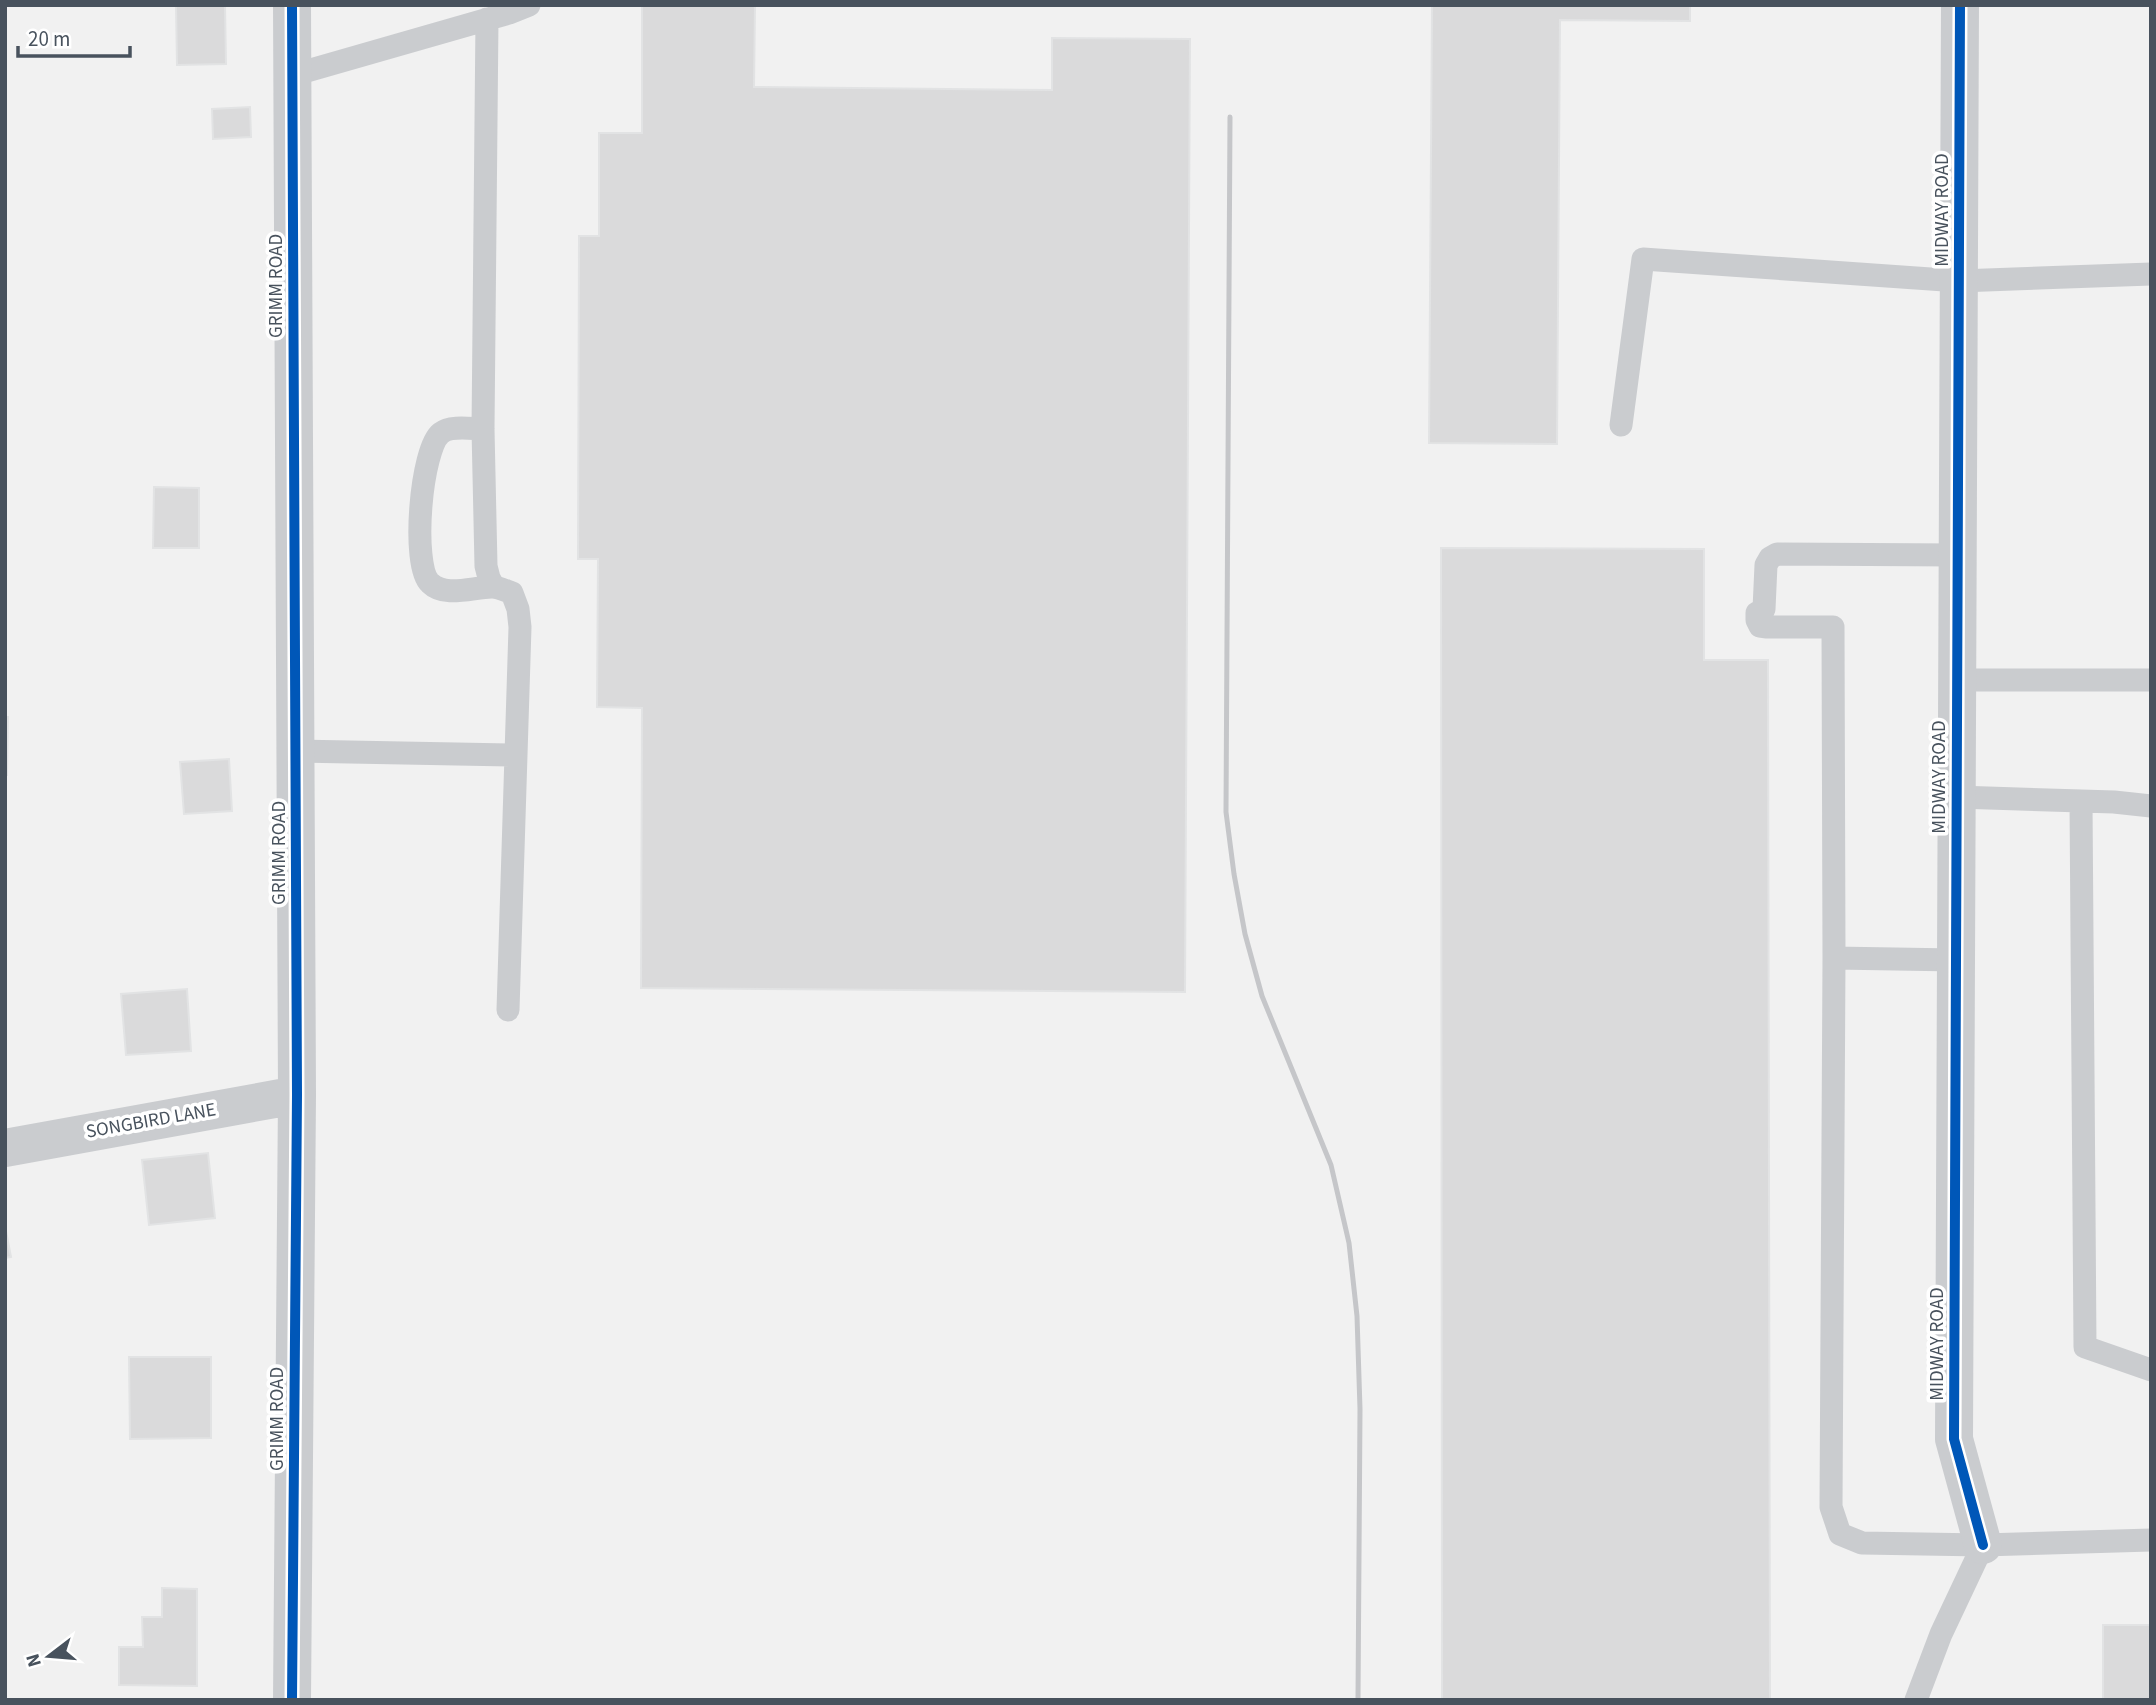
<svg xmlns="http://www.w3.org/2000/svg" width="2156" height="1705" font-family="'Source Sans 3',sans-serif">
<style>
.building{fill:#dadadb;stroke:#e2e3e4;stroke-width:2}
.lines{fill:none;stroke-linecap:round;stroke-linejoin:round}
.lane{stroke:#cacccf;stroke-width:23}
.street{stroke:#cacccf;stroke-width:38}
.rail{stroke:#c5c6c9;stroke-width:5}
.cycleway-casing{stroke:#fff;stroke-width:15}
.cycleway{stroke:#0057b8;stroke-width:10}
.labels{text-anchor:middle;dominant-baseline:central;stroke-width:7;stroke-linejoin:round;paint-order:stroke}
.street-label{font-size:19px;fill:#48525d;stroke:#fff}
</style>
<rect width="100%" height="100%" fill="#f1f1f1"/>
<path class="building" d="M 176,5 L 225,5 L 226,64 L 177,65 Z
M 642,5 L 755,5 L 754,87 L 1052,90 L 1052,38 L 1190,39 L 1185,992 L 641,988 L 642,708 L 597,707 L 598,559 L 578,559 L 579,236 L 599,236 L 599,133 L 642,133 Z
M 1432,5 L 1690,5 L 1690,21 L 1560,20 L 1557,444 L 1429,443 Z
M 250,107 L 251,137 L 213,139 L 212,109 Z
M 154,487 L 199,488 L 199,548 L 153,548 Z
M 1441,548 L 1704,549 L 1704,660 L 1768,660 L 1770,1700 L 1442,1700 Z
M 5,717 L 8,717 L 7,775 L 5,775 Z
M 229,759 L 232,811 L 184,814 L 180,762 Z
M 187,989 L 191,1051 L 126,1055 L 121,994 Z
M 208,1153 L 215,1218 L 149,1225 L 142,1160 Z
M 5,1226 L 11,1257 L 5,1258 Z
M 129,1357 L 211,1357 L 211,1438 L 130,1439 Z
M 162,1588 L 197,1589 L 197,1686 L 119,1685 L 119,1647 L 143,1647 L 142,1617 L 162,1617 Z
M 2103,1625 L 2151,1625 L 2151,1700 L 2103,1700 Z"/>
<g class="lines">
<path class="lane" d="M 487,19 L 483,429 L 486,566 L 489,578 L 494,587
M 293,75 L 509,13 L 529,5
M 1621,425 L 1643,259 L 1959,281 L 2151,274
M 483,429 C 472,429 451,425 441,433 C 421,448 411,565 430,583 C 445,598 473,587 492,587 C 499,587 506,591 512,593 L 518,609 L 520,627 L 508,1010
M 1957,680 L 2151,680
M 296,751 L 516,755
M 1957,797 L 2114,802 L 2151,806
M 2081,801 L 2085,1347 L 2151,1370
M 1834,958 L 1831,1507 L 1840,1534 L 1862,1543 L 1983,1545 L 2151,1540
M 1956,960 L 1834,958 L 1833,627 L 1767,627 L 1760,626 L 1757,620 L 1757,613 L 1764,609 L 1766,565 L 1770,558 L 1777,554 L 1958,555
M 1916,1700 L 1941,1634 L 1983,1545"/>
<path class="street" d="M 1960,5 L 1954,1439 L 1983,1545
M 5,1148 L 297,1095
M 292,1700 L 297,1095 L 292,5"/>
<path class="rail" d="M 1230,117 L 1226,812 L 1234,874 L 1245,934 L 1262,996 L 1331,1165 L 1349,1243 L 1357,1316 L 1360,1409 L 1358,1700"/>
<defs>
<path id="cycleway" d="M 1960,5 L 1954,1439 L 1983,1545
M 292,1700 L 297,1095 L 292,5"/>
</defs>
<use href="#cycleway" class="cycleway-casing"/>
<use href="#cycleway" class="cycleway"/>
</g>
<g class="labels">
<g class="street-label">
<text transform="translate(1942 210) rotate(-90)">MIDWAY ROAD</text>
<text transform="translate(276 286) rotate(-90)">GRIMM ROAD</text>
<text transform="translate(1939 777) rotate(-90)">MIDWAY ROAD</text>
<text transform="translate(279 853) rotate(-90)">GRIMM ROAD</text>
<text transform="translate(151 1121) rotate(-10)">SONGBIRD LANE</text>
<text transform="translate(1937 1344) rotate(-90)">MIDWAY ROAD</text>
<text transform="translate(277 1419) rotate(-90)">GRIMM ROAD</text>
</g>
</g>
<rect width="2156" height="1705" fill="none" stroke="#48525d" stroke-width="14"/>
<g transform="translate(49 1656) rotate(254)" stroke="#ffffff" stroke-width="5" paint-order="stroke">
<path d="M0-5L12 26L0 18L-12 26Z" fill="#48525d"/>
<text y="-10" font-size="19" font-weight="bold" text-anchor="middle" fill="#48525d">N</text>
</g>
<path d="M18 46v10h112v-10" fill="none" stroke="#48525d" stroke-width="3.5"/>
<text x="28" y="46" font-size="21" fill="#48525d" stroke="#ffffff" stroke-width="5" paint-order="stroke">20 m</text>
</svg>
